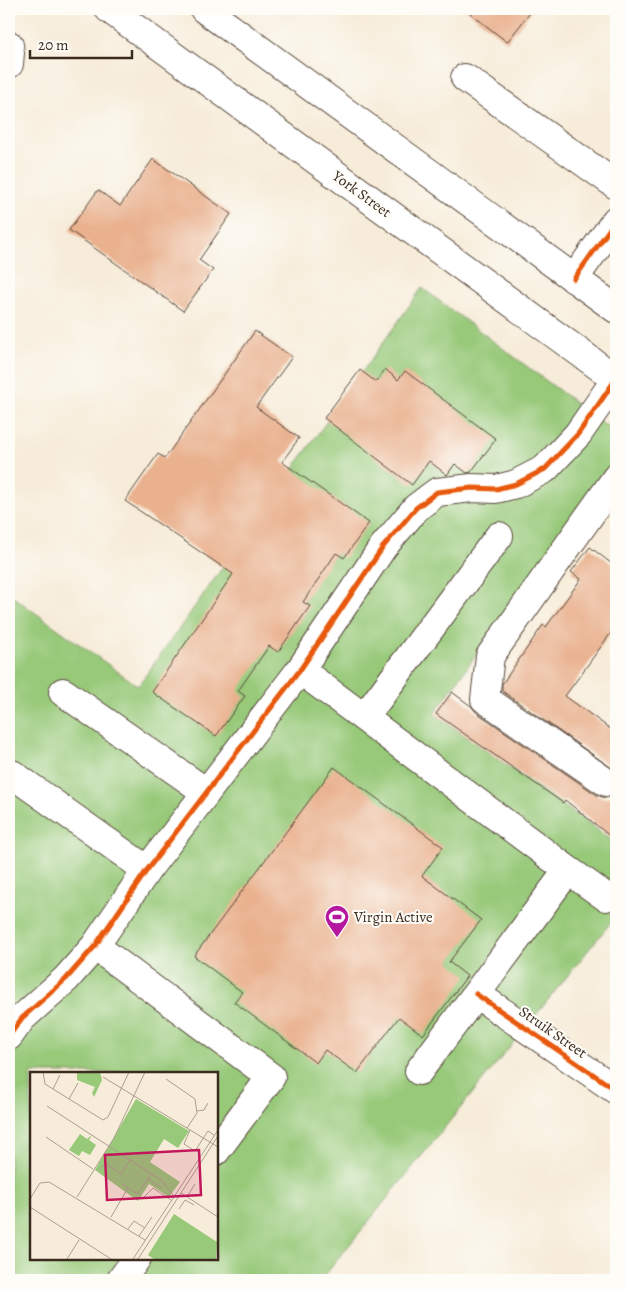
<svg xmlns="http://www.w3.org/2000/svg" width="625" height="1289" font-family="Alegreya,serif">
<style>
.green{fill:#97c979;stroke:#697a4c;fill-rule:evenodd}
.building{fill:#e9b18e}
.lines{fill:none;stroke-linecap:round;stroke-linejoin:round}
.minor-casing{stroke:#57473a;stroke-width:30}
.major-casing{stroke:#57473a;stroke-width:30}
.minor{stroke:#fff;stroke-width:28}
.major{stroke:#fff;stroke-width:28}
.cycleway-casing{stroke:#fdfcf7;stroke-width:8}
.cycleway{stroke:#e8590c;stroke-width:5}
.labels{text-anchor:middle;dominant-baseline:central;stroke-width:4;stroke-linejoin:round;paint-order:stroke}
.street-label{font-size:15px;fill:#3b2a1e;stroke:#fdfcf7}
.poi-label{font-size:15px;fill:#3b2a1e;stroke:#fdfcf7;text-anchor:start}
.inset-road{fill:none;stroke:#ac9e8e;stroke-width:1}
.view{fill:#c2185b;fill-opacity:0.15;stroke:#c2185b;stroke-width:2.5}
.inset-edge{fill:none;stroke:#3b2a1e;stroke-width:2.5}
</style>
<rect width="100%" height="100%" fill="#fdfcf7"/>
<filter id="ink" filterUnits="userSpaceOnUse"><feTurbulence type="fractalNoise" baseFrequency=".02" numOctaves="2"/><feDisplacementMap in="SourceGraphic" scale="10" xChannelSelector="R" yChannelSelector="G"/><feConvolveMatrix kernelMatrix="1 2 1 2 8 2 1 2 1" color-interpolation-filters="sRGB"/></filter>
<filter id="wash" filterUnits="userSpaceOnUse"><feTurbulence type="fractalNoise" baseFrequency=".0096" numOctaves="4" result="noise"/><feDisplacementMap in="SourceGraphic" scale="20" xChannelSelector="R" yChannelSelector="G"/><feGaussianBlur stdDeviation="1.12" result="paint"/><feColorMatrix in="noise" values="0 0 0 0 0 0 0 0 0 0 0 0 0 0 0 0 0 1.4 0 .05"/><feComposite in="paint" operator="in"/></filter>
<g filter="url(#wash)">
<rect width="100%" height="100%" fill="#f7ecd9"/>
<path class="green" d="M 422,288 L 616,433 L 616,459 L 434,714 L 616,843 L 616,916 L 321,1280 L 9,1280 L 9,594 L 138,686 ZM 31,1073 L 216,1073 L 216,1258 L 31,1258 Z"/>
<g id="blocks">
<path class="building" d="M 465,9 L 533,9 L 507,42 Z
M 153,159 L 231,214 L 199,260 L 213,270 L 183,311 L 69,230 L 98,190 L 120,206 Z
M 255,331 L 292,357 L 256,407 L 299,438 L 282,462 L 369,523 L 344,558 L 336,553 L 303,602 L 310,606 L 278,652 L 269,646 L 238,691 L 245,696 L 216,736 L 152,692 L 233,574 L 125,501 L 158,454 L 165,458 Z
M 385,369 L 398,380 L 405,371 L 496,439 L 471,472 L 467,473 L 455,464 L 447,475 L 429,461 L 412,485 L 324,418 L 360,370 L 376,382 Z
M 590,547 L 616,567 L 616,626 L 565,696 L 616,733 L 616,771 L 502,691 L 502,684 L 543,625 L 546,627 L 581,579 L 571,572 Z
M 452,692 L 471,706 L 476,712 L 597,795 L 605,798 L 612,796 L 616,793 L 616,841 L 565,800 L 563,803 L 436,714 Z
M 334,767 L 443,847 L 422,876 L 481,920 L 449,962 L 467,976 L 423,1035 L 399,1017 L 357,1073 L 325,1050 L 316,1063 L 234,1002 L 242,992 L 194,956 Z"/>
</g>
</g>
<g filter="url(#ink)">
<use href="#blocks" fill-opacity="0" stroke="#57473a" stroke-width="1"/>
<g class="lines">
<defs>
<path id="minor" d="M 9,45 L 10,53 L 9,64
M 465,78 L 616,185
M 574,279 L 616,220
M 300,670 L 568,870 L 419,1071
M 63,692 L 206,792
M 364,718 L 499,536
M 12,774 L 147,870
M 606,782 L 485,699 L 490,656 L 616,478
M 568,870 L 606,897
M 95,946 L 271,1077 L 216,1151
M 476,994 L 616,1090
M 9,1036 L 22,1018 L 66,979 L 95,946 L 147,870 L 300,670 L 383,547 L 416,508 L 437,492 L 472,488 L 496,489 L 516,484 L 545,469 L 578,434 L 616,379
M 121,1280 L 137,1258"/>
<path id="major" d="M 109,9 L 616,379
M 204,9 L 616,309"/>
</defs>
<use href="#minor" class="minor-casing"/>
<use href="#major" class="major-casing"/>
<use href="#minor" class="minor"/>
<use href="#major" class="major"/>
<defs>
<path id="cycleway" d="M 574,279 L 616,220
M 476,994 L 616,1090
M 9,1036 L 22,1018 L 66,979 L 95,946 L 147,870 L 300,670 L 383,547 L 416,508 L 437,492 L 472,488 L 496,489 L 516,484 L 545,469 L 578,434 L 616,379"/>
</defs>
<use href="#cycleway" class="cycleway-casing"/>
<use href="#cycleway" class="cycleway"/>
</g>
</g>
<defs>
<symbol id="stadium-pin" viewBox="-11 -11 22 30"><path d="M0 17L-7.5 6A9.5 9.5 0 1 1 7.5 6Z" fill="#b5179e" stroke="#fdfcf7"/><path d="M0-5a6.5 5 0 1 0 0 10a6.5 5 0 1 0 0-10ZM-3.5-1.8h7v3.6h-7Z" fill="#fff"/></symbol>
</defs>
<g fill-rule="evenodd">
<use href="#stadium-pin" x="323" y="903" width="28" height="38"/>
</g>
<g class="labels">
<g class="street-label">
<text transform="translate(362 194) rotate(36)">York Street</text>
<text transform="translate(553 1032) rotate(35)">Struik Street</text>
</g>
<g class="poi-label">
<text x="354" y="917">Virgin Active</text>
</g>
</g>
<g transform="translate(30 1072)">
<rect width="188" height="188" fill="#f7ecd9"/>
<path d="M 47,0 L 70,0 L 72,8 L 64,25 L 62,21 L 65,15 L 47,8 ZM 106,27 L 159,59 L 148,76 L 134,67 L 120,90 L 150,110 L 139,125 L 119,112 L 108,129 L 65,98 ZM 50,62 L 57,67 L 62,63 L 59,68 L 66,73 L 60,83 L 52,79 L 49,84 L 39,78 ZM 144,142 L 187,170 L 186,187 L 124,187 L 118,183 Z" fill="#97c979"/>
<path class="inset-road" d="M 13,0 L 15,12 L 73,48 L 78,45 L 99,0M 73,5 L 188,75M 136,7 L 165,27 L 167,41 L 157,56M 23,17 L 30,3M 39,27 L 48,11M 17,34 L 131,108 L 144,124M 167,39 L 174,38 L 178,31M 160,58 L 154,72 L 165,79 L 178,59 L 184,63M 16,65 L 63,97M 69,99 L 75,91 L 91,102 L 100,88M 118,107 L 132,116M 92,112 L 108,122 L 121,102M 151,121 L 188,145M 47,125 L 84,66 L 115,0M 114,125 L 123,116 L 141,128M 157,125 L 165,112M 0,127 L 10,111 L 19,110 L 115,168M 0,135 L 81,187M 149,137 L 155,128 L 164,133M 81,145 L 98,116M 98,157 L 104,149 L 115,156M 109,164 L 122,145M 37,187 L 49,168M 103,187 L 188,58M 108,187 L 188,64"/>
<path class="view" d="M 169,78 L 171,123 L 77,128 L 75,83 Z"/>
<rect width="188" height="188" class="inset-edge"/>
</g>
<rect width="625" height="1289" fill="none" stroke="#fdfcf7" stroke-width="30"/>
<path d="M30 50v8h102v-8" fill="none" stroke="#3b2a1e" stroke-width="2.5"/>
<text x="38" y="50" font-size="15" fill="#3b2a1e" stroke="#fdfcf7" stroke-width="4" paint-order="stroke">20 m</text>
</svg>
